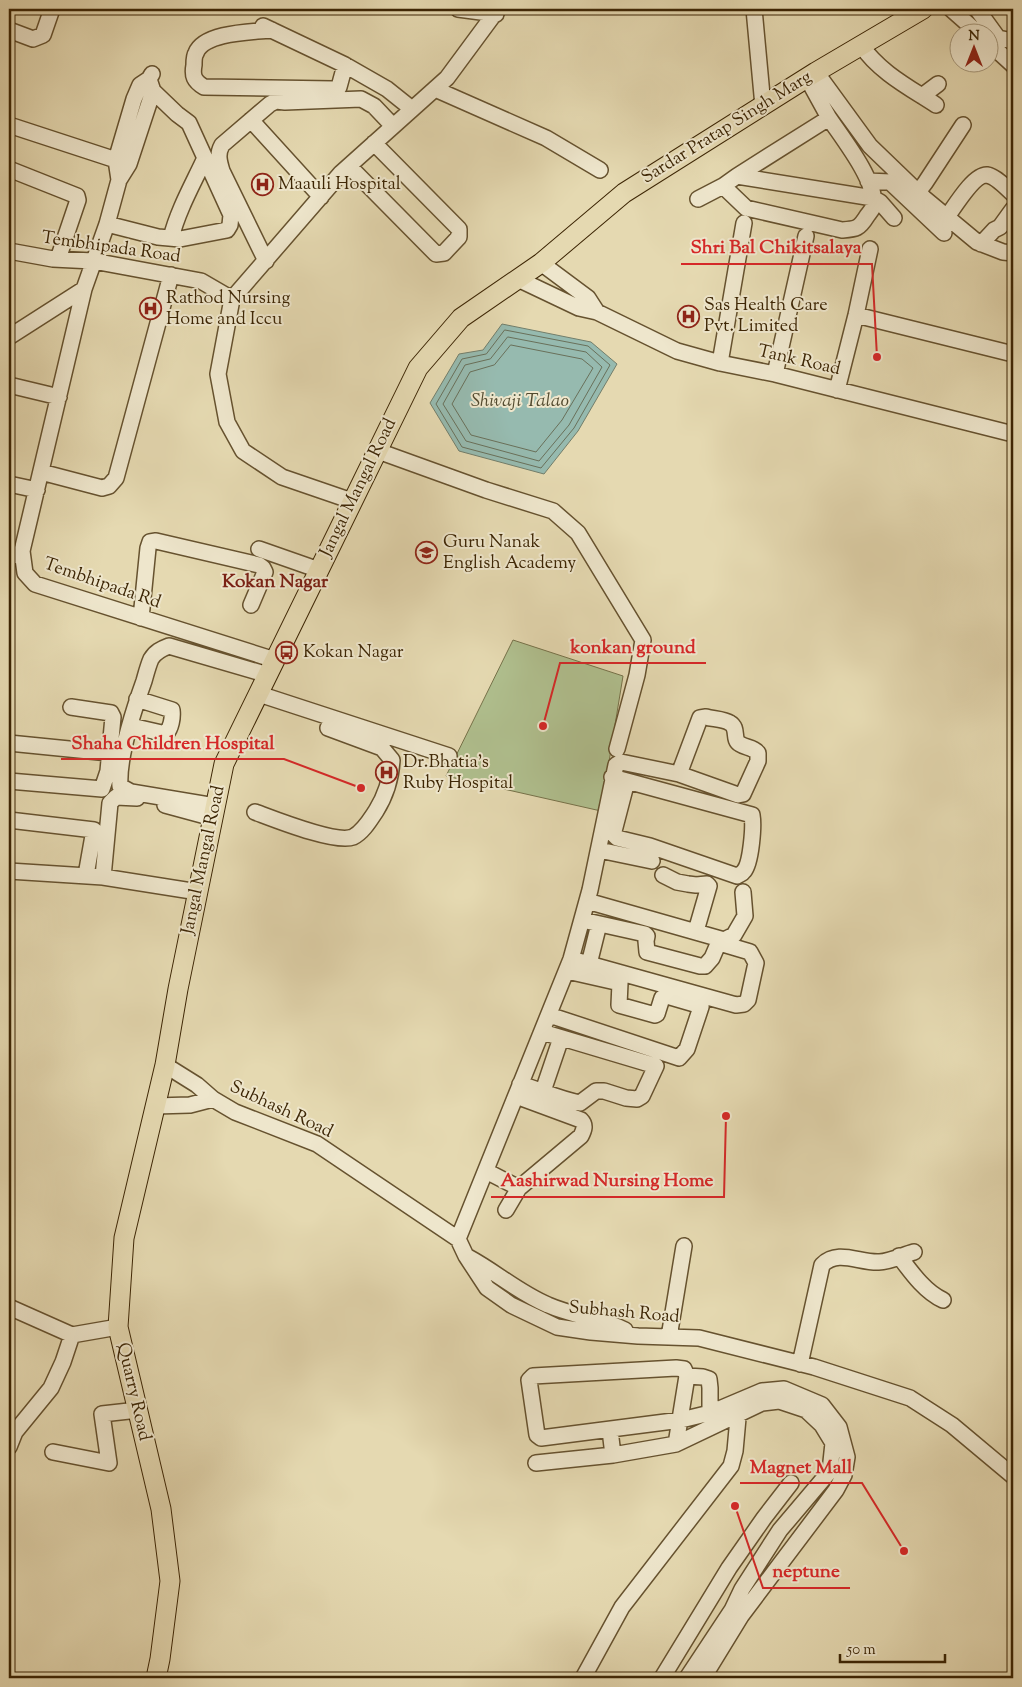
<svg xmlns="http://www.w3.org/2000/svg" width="1022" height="1687" font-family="'Sorts Mill Goudy',serif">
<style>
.green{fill:#b0c08f;stroke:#76724a}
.water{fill:#96baaf;stroke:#727e6b}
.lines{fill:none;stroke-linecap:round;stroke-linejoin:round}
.shore{stroke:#69705a;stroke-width:1}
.minor-casing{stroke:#66522f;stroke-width:18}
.major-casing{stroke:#3c2504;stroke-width:21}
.minor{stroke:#eee6cc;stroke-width:15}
.major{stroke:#e5d9b1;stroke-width:19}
.labels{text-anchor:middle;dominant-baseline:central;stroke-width:4;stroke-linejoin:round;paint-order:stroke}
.street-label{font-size:18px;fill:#3c2504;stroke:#eee6cc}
.poi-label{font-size:18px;fill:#3c2504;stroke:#eee6cc;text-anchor:start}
.water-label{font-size:19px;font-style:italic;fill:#524a2f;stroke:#eee6cc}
.neighbourhood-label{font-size:19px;font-weight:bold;fill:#7a1f14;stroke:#eee6cc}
.leader{fill:none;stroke:#d62828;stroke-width:2}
.callout-dot{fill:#d62828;stroke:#eee6cc;stroke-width:2}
.callout-label{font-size:19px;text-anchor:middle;font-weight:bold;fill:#d62828;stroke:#eee6cc;stroke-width:4;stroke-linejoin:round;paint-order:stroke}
</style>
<rect width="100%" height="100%" fill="#e5d9b1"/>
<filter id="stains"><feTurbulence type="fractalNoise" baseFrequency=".004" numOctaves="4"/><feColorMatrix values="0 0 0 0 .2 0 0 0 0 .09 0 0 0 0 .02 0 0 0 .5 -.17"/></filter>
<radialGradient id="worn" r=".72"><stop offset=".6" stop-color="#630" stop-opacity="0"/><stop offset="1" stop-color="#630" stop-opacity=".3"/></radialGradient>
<path class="green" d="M 513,640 L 623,676 L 601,811 L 446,776 Z"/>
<path class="water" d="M 502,324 L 591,342 L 617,364 L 578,431 L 544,474 L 459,451 L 430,403 L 459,354 L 483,350 Z"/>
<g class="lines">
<path class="shore" d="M 505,330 L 588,346 L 610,365 L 574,428 L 541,468 L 462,447 L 436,404 L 462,359 L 486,354 Z
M 508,337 L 586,352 L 602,367 L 569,425 L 539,461 L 466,441 L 443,404 L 465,365 L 490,359 Z
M 511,345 L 582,359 L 593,368 L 562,420 L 536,452 L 471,435 L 452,404 L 470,372 L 494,365 Z"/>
<defs>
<path id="minor" d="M 458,9 L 496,14
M 754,9 L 763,106
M 951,9 L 977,32
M 977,9 L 998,38 L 1013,41
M 263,26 L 345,65 L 387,89 L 412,109
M 9,30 L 33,39 L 43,35 L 52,9
M 272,30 C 253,32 204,32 196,53 C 194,56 194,61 194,65 C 192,76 194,81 204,87 L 333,89 L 339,87 L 345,65
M 990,44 L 1013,65
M 861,45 C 879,72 910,88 936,105
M 816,72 L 870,146 L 924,198 L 977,242 L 1003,252 L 1013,253
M 435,89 L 546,138 L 600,170
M 922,96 L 938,84
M 251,120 L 321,197
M 12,126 L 116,160
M 349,166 L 436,254 L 444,253 L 459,237 L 459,229 L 374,143
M 9,169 L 77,196 L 78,200 L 58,259
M 737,176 L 829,118 L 807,78
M 119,180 L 116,160 L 134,99 L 140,85 L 149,79
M 868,181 L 890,182 L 944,233
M 723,186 L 737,176 L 873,198 L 880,202 L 894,218
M 918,192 L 925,183 L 963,125
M 698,199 L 723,186 L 746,208 L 842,230 C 856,229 859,229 867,216 C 870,212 874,208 874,203 C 874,178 843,139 829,118
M 947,217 C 955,206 974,174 987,175 C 995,176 1007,188 1013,194
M 107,224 L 158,237 L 180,239 L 227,230 L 230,225 L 231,215 L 189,123 L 177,114 L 153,91
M 171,238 C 178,210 193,184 205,158
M 981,244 L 994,230 L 1000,227 L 1013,209
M 9,251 L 53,259 L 93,261 L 201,281 L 232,299
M 266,261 L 222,171 C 219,161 217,154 222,145 L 270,104 L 276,101 L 285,102 L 361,99 L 374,106 L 393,126
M 541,263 L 588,298 L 597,312 L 677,351 L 720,363 L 775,374 L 1013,434
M 518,279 L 579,308 L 597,312
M 84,289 L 22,551 L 25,573 L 35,584 L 275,660
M 856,315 L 1013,354
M 9,337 L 84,289 L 107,224 L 119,180 L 129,164 L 153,91 L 149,79 L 152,74
M 720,363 L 744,223
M 775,374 L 806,236
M 9,385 L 59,397
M 837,390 L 856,315 L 870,249
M 378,451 L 486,490 L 553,511 L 578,533 L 643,640 L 637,675 L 617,749
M 41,472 L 102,488 L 109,486 L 116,478 L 171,275
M 9,484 L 37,490
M 352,501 L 282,477 L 243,451 L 227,422 L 218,374 L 232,299 L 341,173 L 447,78 L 498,9
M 259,549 L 319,570
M 9,558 L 22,551
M 141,618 L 148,548 L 150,542 L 156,541 L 259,565 L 263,568 L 265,572 L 251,605
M 259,694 L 449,756
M 706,717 C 713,719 724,719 730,723 C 739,728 732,740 740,744 C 746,748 753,747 758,753 L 758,761 L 743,794 L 738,795 L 679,774 L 700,718 Z
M 131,726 L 166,734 C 171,728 173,718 172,710 L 137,699
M 9,743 L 109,753
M 612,777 L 627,781 L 752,815 C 754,826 751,863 744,871 C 742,874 740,874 737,876 L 650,846 L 617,838 L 614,835 L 614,831 L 627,781
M 9,781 L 102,789 L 108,771 L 113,717 L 111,713 L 71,707
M 165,805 L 213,818
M 215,806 L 131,792 L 120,786 C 118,758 134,709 144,681 C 146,674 148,666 151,659 C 155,652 161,649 169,646 L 268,675
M 255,812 C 274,819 336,844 353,837 C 363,832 370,820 376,811 C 386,795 391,780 392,760 L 382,748 L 328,728 L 332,719
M 9,820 L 94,830 L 86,875
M 599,850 L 652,861
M 9,871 L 103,877 L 198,892
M 663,875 L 677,882 L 688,884 L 696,885 L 707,884 L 709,886 L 696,931
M 103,877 L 110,803 L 116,797 L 137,798
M 587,901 L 724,940 L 734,935 L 745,916 L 743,892
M 571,959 L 736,1005 L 744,1004 L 748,1000 L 756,963 L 750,952 L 723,944 L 718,944 L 712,958 L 705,966 L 700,966 L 647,952 L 646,941 L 647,936 L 645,934 L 582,920
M 589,964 L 599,924
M 549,1015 L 679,1058 L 687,1049 L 701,1007 L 698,1005 L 667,996 L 662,998 L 657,1014 L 655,1015 L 619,1005 L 620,983 L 567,971
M 165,1065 L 197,1085 L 213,1099 L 235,1112 L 317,1144 L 458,1239 L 466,1256 L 487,1288 L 511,1305 L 557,1327 L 591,1332 L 638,1336 L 699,1338 L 814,1367 L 910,1398 L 952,1425 L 1013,1476
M 520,1084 C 540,1090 559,1099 580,1103 L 596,1091 L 604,1091 L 626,1098 L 637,1099 L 642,1096 L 656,1066 L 542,1032
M 543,1091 L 561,1038
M 155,1106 L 190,1105 L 213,1099
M 486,1171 L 519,1188
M 506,1210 L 519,1188 L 581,1136 C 584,1130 586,1125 581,1120 L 516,1096
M 458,1239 L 571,959 L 590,890 L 616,765 L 621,762 L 679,774
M 899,1256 C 911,1272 925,1292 943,1300
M 468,1257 C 496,1272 519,1293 548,1305 C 573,1316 600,1318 625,1330
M 9,1307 L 72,1335 L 118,1327
M 669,1337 L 684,1246
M 800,1364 L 822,1265 C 838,1249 859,1263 879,1262 C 890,1262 903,1255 914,1252
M 687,1376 L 703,1377 L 709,1379 L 710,1388 L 710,1413
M 610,1430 L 613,1455 L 676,1444 L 762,1403 L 779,1401 L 806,1410 L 822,1425 L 833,1443 L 830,1471 L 780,1530 L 742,1589 L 732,1610 L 687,1678
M 676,1444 L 687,1376 L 684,1369 L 676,1368 L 533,1376 L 529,1380 L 537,1435 L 541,1438 L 681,1420 L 710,1413 L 762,1391 L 784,1389 L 822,1405 L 839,1427 L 847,1457 L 844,1475 L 836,1490 L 741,1616 L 703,1678
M 9,1447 L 15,1432 L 51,1388 L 63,1362 L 72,1335
M 53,1452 L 109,1463 L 102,1414 L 138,1410
M 536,1463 L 613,1455
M 583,1678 L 622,1607 L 731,1466 L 735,1451 L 739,1407
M 662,1678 L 729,1568 L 764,1518 L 791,1483"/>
<path id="major" d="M 156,1678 L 160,1659 L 170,1581 L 161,1509 L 118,1327 L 124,1238 L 165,1065 L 178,989 L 224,764 L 418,368 L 461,318 L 541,263 L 624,193 L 816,72 L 923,9"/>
</defs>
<use href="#minor" class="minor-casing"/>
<use href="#major" class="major-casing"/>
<use href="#minor" class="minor"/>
<use href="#major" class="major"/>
</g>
<defs>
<symbol id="hospital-ring" viewBox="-11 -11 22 22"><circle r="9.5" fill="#eee6cc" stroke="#8f2418" stroke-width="1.5"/><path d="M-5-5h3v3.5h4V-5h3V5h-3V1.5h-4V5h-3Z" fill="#8f2418"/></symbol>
<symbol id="university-ring" viewBox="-11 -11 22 22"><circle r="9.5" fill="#eee6cc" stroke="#8f2418" stroke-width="1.5"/><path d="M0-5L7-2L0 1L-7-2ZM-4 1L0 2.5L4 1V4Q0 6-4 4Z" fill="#8f2418"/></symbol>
<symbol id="bus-ring" viewBox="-11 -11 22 22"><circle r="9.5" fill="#eee6cc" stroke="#8f2418" stroke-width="1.5"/><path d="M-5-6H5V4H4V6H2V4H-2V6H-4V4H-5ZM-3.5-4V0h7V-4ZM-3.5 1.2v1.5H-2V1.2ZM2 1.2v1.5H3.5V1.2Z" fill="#8f2418"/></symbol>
</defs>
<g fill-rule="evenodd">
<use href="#hospital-ring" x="250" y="172" width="25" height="25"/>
<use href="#hospital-ring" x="138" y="296" width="25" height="25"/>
<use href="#hospital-ring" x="676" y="304" width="25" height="25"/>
<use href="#university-ring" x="414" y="540" width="25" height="25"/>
<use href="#bus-ring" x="274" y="640" width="25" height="25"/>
<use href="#hospital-ring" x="374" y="760" width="25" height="25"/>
</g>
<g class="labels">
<g class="street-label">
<text transform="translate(727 128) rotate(-32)">Sardar Pratap Singh Marg</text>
<text transform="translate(111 248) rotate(8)">Tembhipada Road</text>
<text transform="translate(799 361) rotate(13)">Tank Road</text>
<text transform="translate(359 488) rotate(-64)">Jangal Mangal Road</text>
<text transform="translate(102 584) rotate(19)">Tembhipada Rd</text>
<text transform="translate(204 860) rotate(-78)">Jangal Mangal Road</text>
<text transform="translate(281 1110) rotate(25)">Subhash Road</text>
<text transform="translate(624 1313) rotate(5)">Subhash Road</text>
<text transform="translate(133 1392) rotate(77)">Quarry Road</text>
</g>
<g class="poi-label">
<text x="278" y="185">Maauli Hospital</text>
<text x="166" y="299">Rathod Nursing<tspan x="166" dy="21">Home and Iccu</tspan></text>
<text x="704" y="306">Sas Health Care<tspan x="704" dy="21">Pvt. Limited</tspan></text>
<text x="443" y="543">Guru Nanak<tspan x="443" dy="21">English Academy</tspan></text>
<text x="303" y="653">Kokan Nagar</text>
<text x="403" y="763">Dr.Bhatia's<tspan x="403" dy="21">Ruby Hospital</tspan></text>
</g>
<g class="water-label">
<text x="520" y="401">Shivaji Talao</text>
</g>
<g class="neighbourhood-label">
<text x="275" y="582">Kokan Nagar</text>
</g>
</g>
<path class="leader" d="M877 357L872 264H681M543 726L560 663H706M361 788L284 759H61M726 1116L724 1197H491M904 1551L862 1483H740M735 1506L763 1588H850"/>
<g class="callout-dot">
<circle cx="877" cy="357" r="5"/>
<circle cx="543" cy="726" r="5"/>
<circle cx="361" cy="788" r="5"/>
<circle cx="726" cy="1116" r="5"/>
<circle cx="904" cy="1551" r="5"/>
<circle cx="735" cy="1506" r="5"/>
</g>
<g class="callout-label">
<text x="776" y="253">Shri Bal Chikitsalaya</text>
<text x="633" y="653">konkan ground</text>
<text x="173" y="749">Shaha Children Hospital</text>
<text x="607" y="1186">Aashirwad Nursing Home</text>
<text x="801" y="1473">Magnet Mall</text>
<text x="806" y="1577">neptune</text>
</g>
<rect width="1022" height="1687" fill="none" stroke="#e5d9b1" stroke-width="30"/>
<rect x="10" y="10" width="1002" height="1667" fill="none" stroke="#3c2504" stroke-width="2.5"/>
<rect x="15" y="15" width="992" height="1657" fill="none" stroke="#3c2504"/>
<g transform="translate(974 48)"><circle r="24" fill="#eee6cc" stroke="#a7997c"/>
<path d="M0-4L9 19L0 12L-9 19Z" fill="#8f2418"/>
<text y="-8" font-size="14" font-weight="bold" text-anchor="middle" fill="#3c2504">N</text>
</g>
<path d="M840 1654v8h105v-8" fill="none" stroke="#3c2504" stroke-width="2.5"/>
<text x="847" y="1654" font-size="15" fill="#3c2504" stroke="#eee6cc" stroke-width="4" paint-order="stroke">50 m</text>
<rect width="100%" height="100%" filter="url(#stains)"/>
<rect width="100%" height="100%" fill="url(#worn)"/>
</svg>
